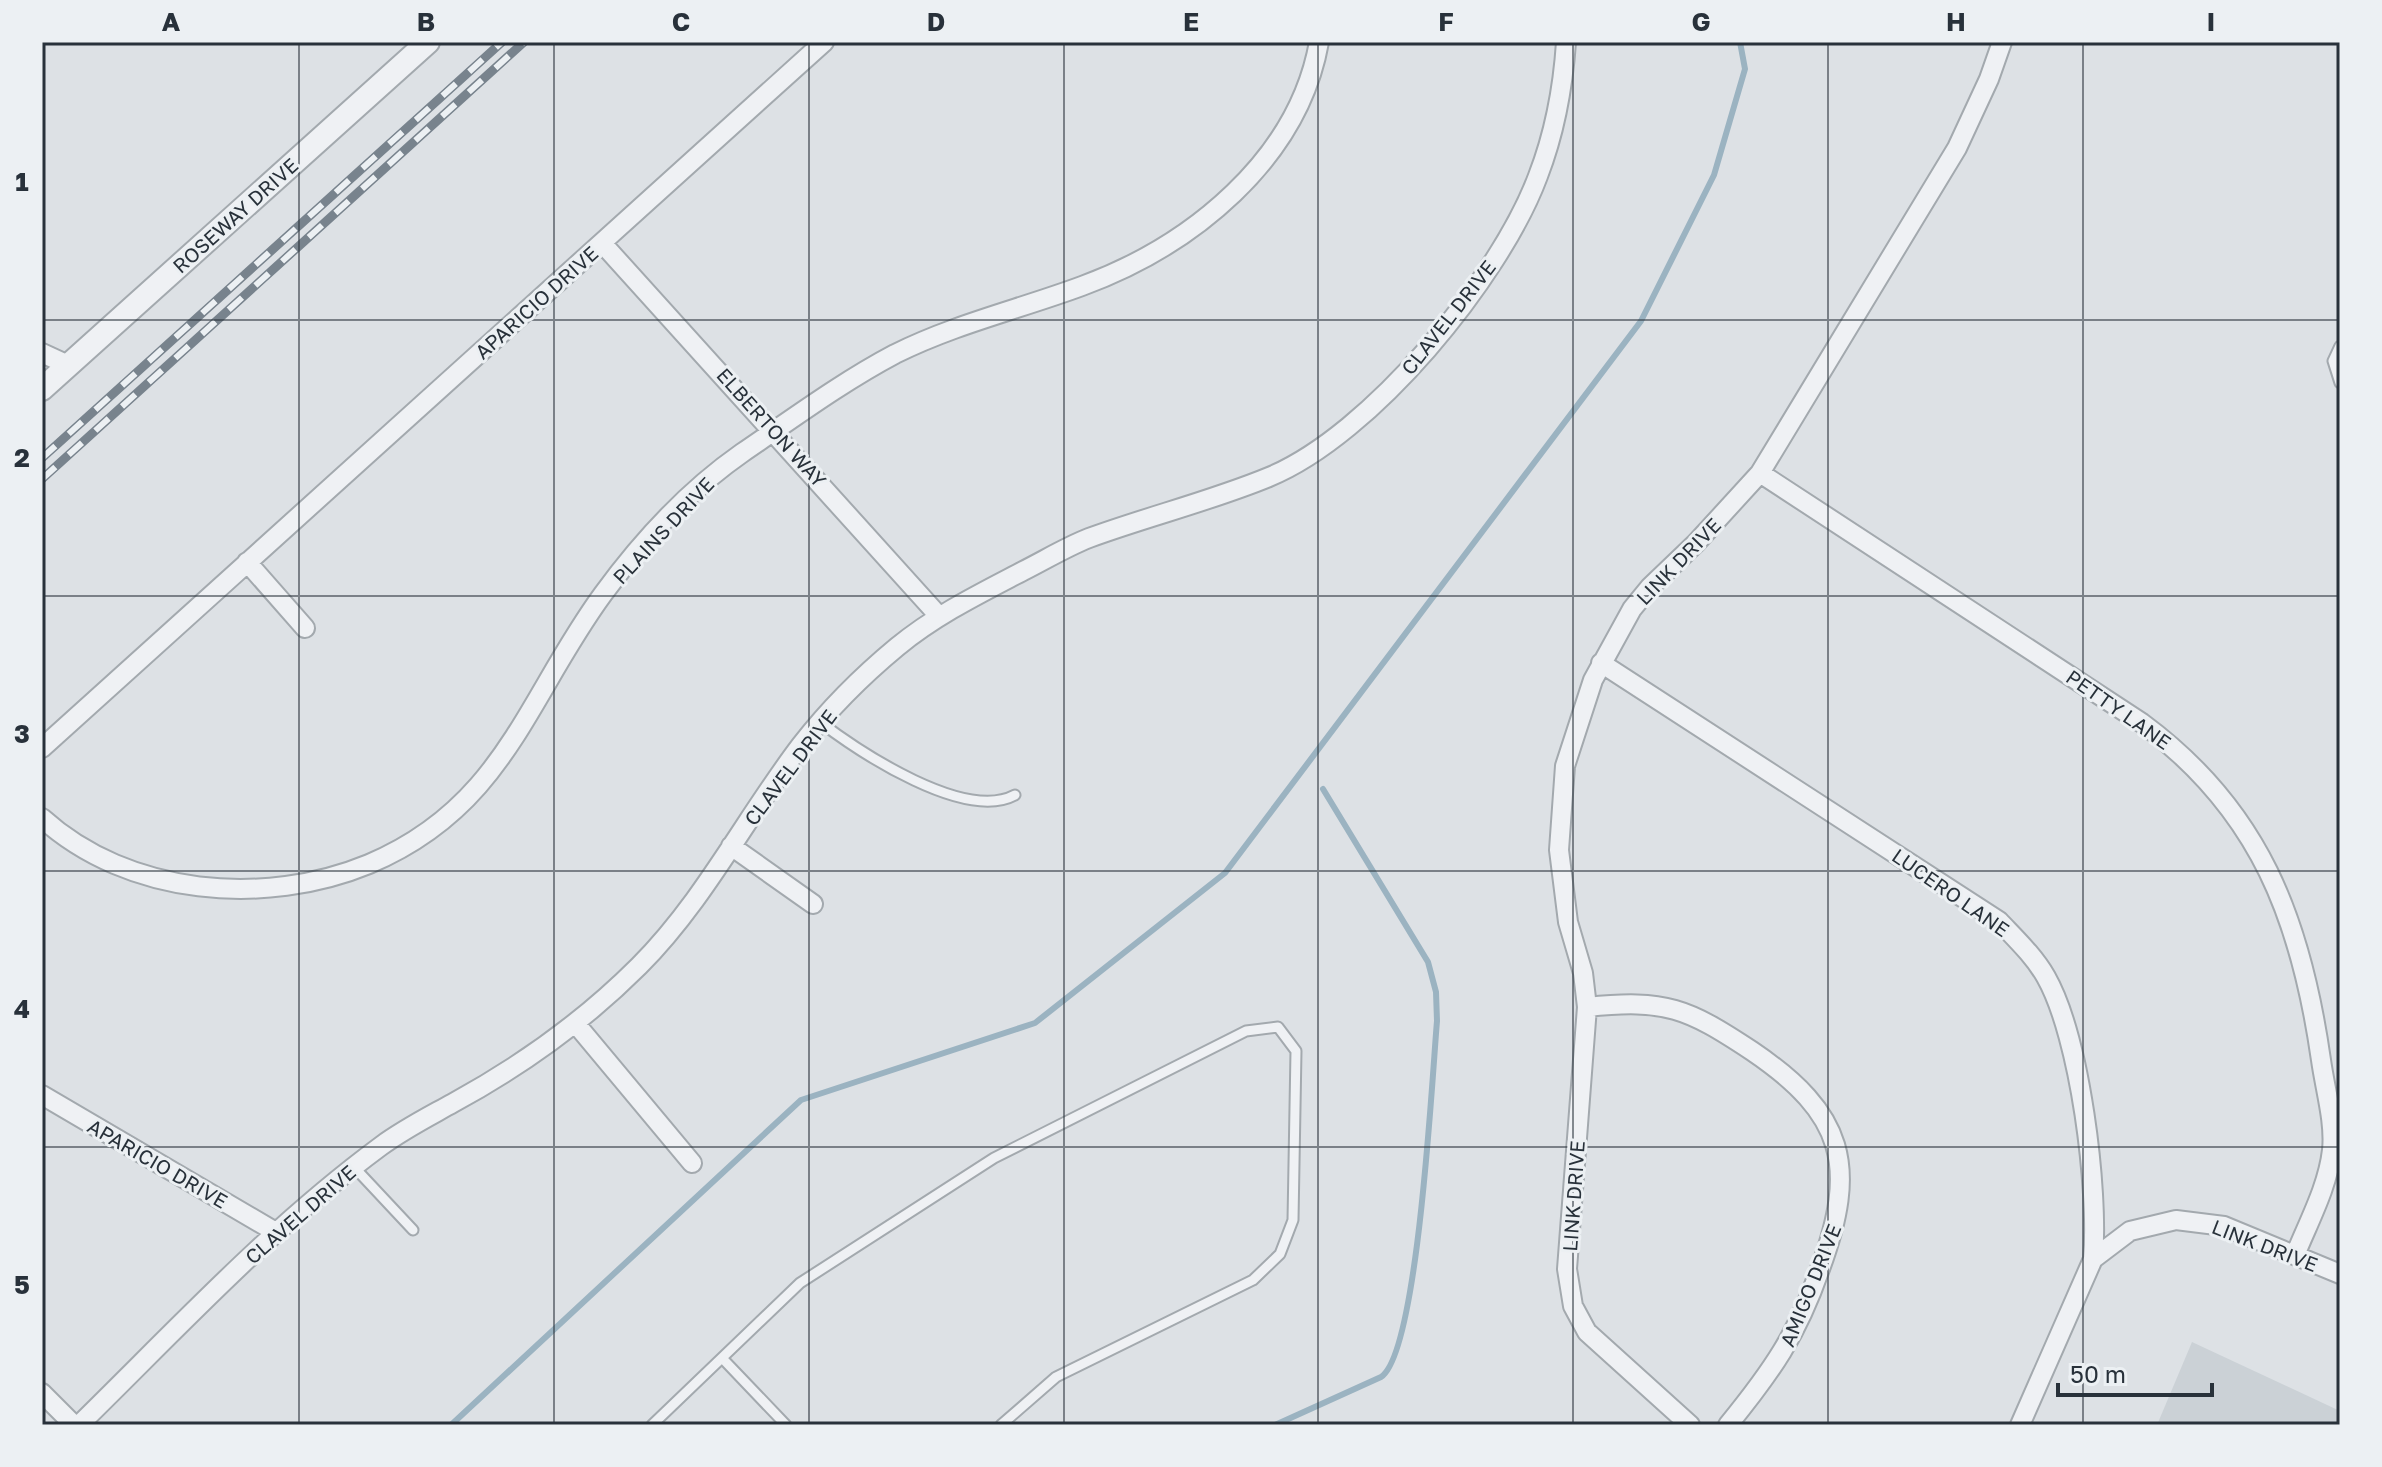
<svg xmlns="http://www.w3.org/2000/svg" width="2382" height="1467" font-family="'Golos Text',sans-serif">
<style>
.built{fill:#cbd1d6}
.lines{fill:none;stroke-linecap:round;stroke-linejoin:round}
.stream{stroke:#9bb3c1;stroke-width:6}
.service-casing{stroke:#a3a9ae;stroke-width:13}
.minor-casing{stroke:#a3a9ae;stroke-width:22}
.tertiary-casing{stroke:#a3a9ae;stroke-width:26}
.service{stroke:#eff1f4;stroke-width:9}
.minor{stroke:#eff1f4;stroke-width:18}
.tertiary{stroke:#eff1f4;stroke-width:22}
.rail-casing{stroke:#78838d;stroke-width:9}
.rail{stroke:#ecf0f3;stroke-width:6;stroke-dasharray:18;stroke-linecap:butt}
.grid{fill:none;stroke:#28313a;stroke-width:2;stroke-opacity:0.55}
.labels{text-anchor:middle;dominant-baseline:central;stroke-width:6;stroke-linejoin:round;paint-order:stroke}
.street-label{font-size:20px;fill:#28313a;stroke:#ecf0f3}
.neatline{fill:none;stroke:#28313a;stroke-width:3}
.grid-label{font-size:26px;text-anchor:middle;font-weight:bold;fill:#28313a}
</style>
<rect width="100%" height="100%" fill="#dde1e5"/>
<path class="built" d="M 2192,1342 L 2340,1411 L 2340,1425 L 2157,1425 Z"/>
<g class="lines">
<path class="stream" d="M 451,1425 L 801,1100 L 1035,1023 L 1225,873 L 1641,321 L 1714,175 L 1745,69 L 1740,42
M 1275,1425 L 1381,1377 C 1418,1353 1432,1078 1437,1021 L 1436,992 L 1428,962 L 1323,789"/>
<defs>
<path id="service" d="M 2340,346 L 2333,361 L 2340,383
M 820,722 C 861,753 965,822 1015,795
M 354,1167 L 413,1230
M 722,1358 L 786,1425
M 652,1425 L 800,1283 L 994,1158 L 1246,1031 L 1278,1027 L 1296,1051 L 1293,1220 L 1280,1254 L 1253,1280 L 1056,1377 L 1001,1425"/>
<path id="minor" d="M 602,243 L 938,615
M 42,353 L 68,365
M 1760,473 L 2142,723 C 2260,810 2301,920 2321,1060 C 2325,1089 2335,1122 2332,1150 C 2328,1186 2309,1221 2296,1253
M 247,562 L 305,628
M 1601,663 L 1999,921 C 2016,939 2034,956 2046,977 C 2080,1037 2099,1189 2093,1259
M 42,748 L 824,42
M 42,818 C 128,896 265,907 369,864 C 504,807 526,699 603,594 C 641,542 689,490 742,453 C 792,419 842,382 895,354 C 955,324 1020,309 1082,286 C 1191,246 1298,160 1319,42
M 731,846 L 813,904
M 1587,1007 C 1666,999 1687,1008 1752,1051 C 1845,1114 1858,1166 1820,1269 C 1797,1335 1772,1371 1728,1425
M 576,1024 L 692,1163
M 42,1095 L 274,1231
M 42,1393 L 74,1425
M 79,1425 C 177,1329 270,1228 381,1146 C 404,1129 428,1117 453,1103 C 521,1066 584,1021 639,966 C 704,901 746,817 801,745 C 829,709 862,676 897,647 C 936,615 979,594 1023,571 C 1045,560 1066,547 1089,538 C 1149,516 1211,501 1269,477 C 1371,435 1500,278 1538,176 C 1555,132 1563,88 1566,42
M 1690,1425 L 1587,1332 L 1573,1306 L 1567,1269 L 1587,1007 L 1583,973 L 1568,922 L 1559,850 L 1565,766 L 1593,680 L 1632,609 L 1650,587 L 1696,543 L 1760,473 L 1957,148 L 1989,79 L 2002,42
M 2020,1425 L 2093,1259 L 2130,1231 L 2176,1220 L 2224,1226 L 2340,1274"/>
<path id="tertiary" d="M 42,389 L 428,42"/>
</defs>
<use href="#service" class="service-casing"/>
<use href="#minor" class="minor-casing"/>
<use href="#tertiary" class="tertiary-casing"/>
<use href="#service" class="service"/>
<use href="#minor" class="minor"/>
<use href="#tertiary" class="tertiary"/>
<defs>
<path id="rail" d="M 42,458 L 502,42
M 42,479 L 524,42"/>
</defs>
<use href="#rail" class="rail-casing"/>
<use href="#rail" class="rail"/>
</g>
<path class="grid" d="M 299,42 L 299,1425M 554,42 L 554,1425M 809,42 L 809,1425M 1064,42 L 1064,1425M 1318,42 L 1318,1425M 1573,42 L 1573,1425M 1828,42 L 1828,1425M 2083,42 L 2083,1425M 42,320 L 2340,320M 42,596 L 2340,596M 42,871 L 2340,871M 42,1147 L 2340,1147"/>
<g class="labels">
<g class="street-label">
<text transform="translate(235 215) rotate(-42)">ROSEWAY DRIVE</text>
<text transform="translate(536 302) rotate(-42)">APARICIO DRIVE</text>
<text transform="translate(1448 317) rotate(-52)">CLAVEL DRIVE</text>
<text transform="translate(772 427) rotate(48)">ELBERTON WAY</text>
<text transform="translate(663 530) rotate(-47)">PLAINS DRIVE</text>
<text transform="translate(1678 561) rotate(-46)">LINK DRIVE</text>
<text transform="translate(2119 709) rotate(35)">PETTY LANE</text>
<text transform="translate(790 767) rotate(-53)">CLAVEL DRIVE</text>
<text transform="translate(1951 892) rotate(35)">LUCERO LANE</text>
<text transform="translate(158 1163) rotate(30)">APARICIO DRIVE</text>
<text transform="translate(1573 1196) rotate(-86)">LINK DRIVE</text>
<text transform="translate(300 1214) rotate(-41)">CLAVEL DRIVE</text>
<text transform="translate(2265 1245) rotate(21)">LINK DRIVE</text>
<text transform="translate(1810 1285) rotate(-68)">AMIGO DRIVE</text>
</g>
</g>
<rect width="2382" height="1467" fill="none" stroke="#ecf0f3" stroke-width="88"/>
<path d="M2058 1383v12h154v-12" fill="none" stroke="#28313a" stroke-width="4"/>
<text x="2070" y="1383" font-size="24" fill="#28313a" stroke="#ecf0f3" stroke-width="6" paint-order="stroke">50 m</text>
<rect x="44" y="44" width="2294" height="1379" class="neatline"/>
<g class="grid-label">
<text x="171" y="31">A</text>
<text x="426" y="31">B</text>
<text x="681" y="31">C</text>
<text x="936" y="31">D</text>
<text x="1191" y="31">E</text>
<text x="1446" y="31">F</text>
<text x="1701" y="31">G</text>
<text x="1956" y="31">H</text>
<text x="2211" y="31">I</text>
<text x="22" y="191">1</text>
<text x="22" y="467">2</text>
<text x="22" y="743">3</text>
<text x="22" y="1018">4</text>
<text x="22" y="1294">5</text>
</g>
</svg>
